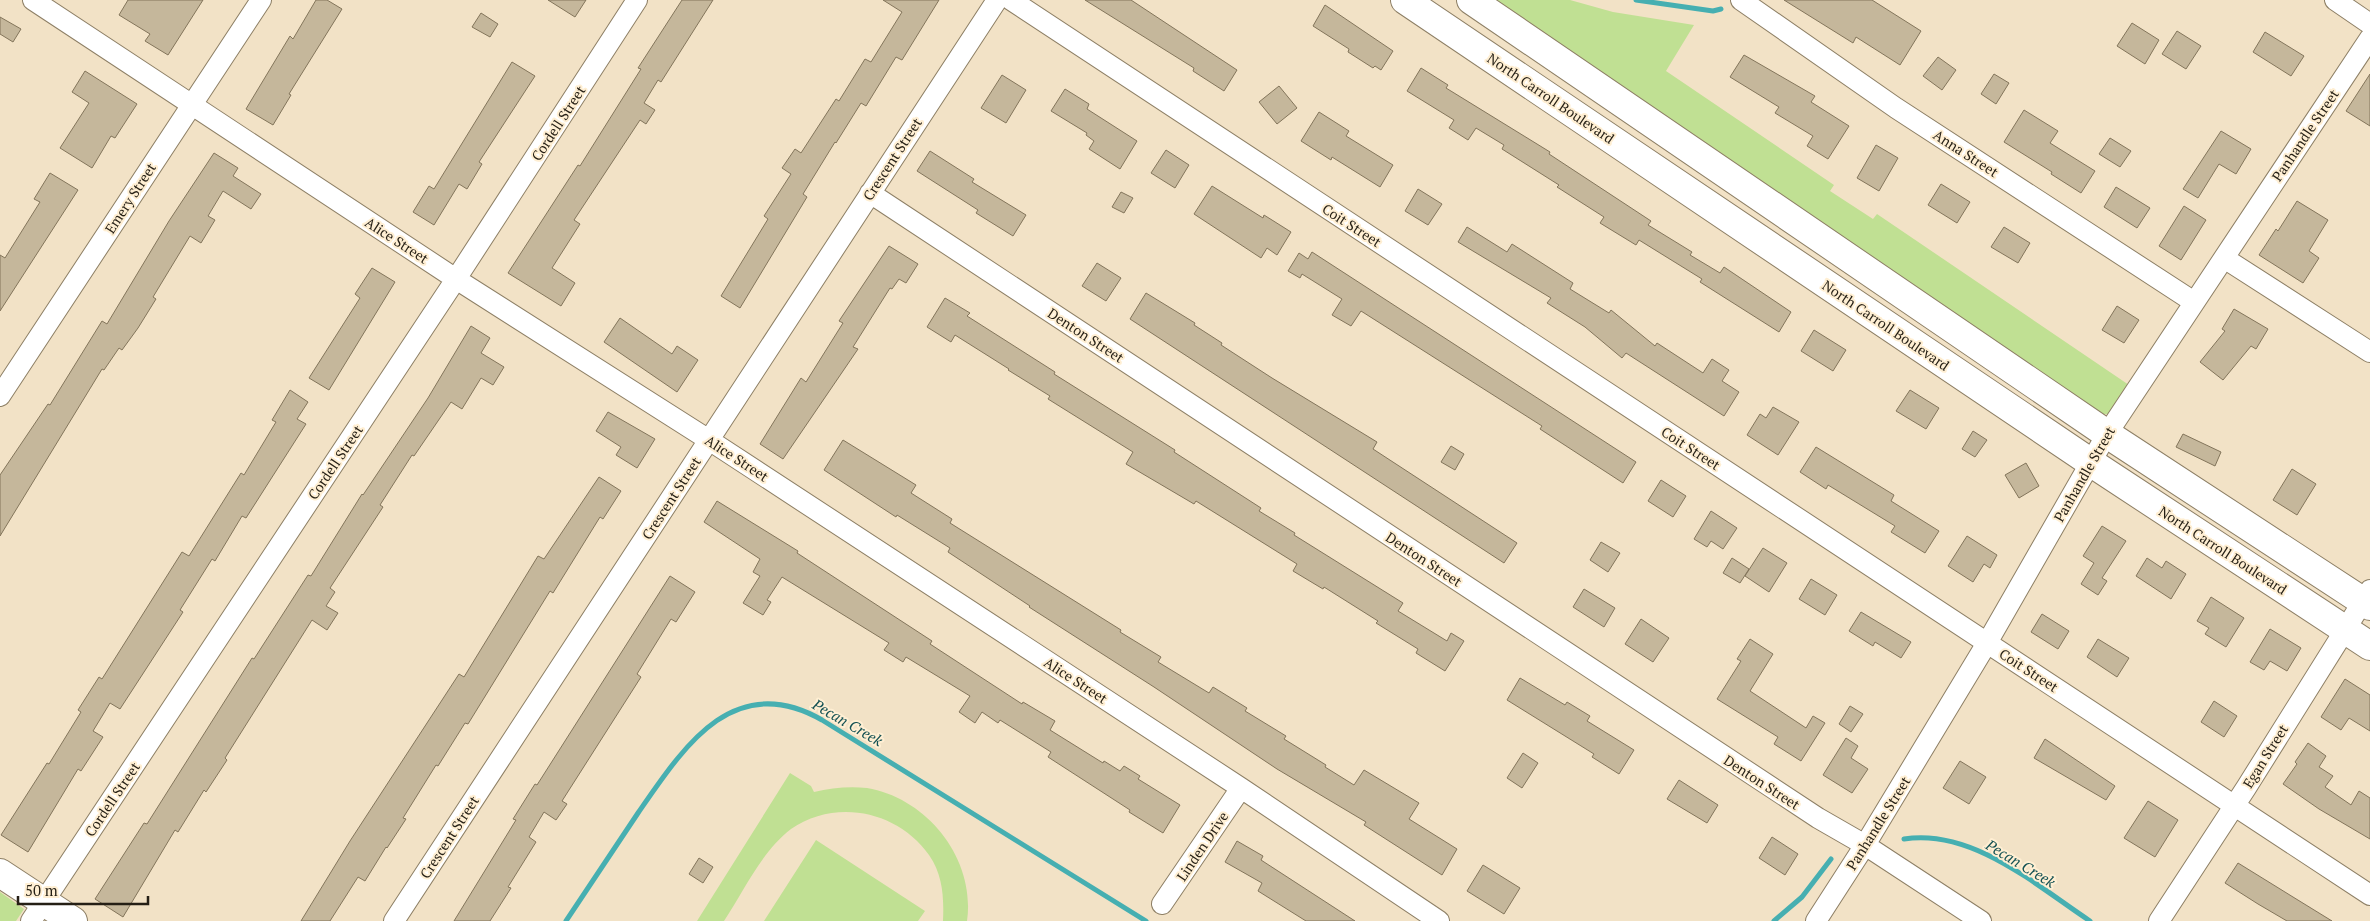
<svg xmlns="http://www.w3.org/2000/svg" width="2370" height="921" font-family="'PT Serif',serif">
<style>
.green{fill:#c0e093}
.lines{fill:none;stroke-linecap:round;stroke-linejoin:round}
.stream{stroke:#46afb1;stroke-width:5}
.building{fill:#c5b79b;stroke:#83755b}
.street-casing{stroke:#8d7f65;stroke-width:22}
.secondary-casing{stroke:#8d7f65;stroke-width:30}
.street{stroke:#fff;stroke-width:20}
.secondary{stroke:#fff;stroke-width:28}
.labels{text-anchor:middle;dominant-baseline:central;stroke-width:4;stroke-linejoin:round;paint-order:stroke}
.street-label{font-size:14px;fill:#251f15;stroke:#ffefd3}
.water-label{font-size:15px;font-style:italic;fill:#165254;stroke:#ffefd3}
</style>
<rect width="100%" height="100%" fill="#f2e2c6"/>
<path class="green" d="M 1486,0 L 1570,0 L 1613,12 L 1694,25 L 1666,71 L 1834,185 L 1830,191 L 1873,219 L 1877,214 L 2129,385 L 2113,410 L 2108,414 L 2100,414 Z
M 790,773 L 811,786 L 814,792 C 831,788 849,786 867,788 C 927,798 976,859 967,921 L 943,921 C 944,898 943,875 929,855 C 898,811 836,798 791,829 C 762,851 744,891 724,921 L 697,921 Z
M 816,840 L 925,911 L 918,921 L 764,921 Z
M 0,892 L 24,909 L 16,921 L 0,921 Z"/>
<g class="lines">
<path class="stream" d="M 1636,0 L 1713,11 L 1721,9
M 1904,839 C 1972,828 2037,886 2090,921
M 566,921 C 590,885 614,849 638,813 C 683,748 733,669 822,720 L 1146,921
M 1774,921 L 1802,897 L 1831,859"/>
</g>
<path class="building" d="M 128,0 L 203,0 L 168,55 L 145,41 L 150,34 L 119,15 Z
M 316,0 L 327,0 L 342,9 L 289,94 L 291,95 L 273,125 L 246,109 L 290,36 L 293,39 Z
M 548,0 L 586,0 L 575,17 Z
M 682,0 L 713,0 L 661,82 L 658,80 L 644,103 L 655,110 L 646,124 L 640,120 L 574,220 L 580,224 L 552,268 L 575,283 L 561,306 L 508,273 L 578,165 L 580,166 L 641,69 L 638,68 Z
M 883,0 L 939,0 L 902,60 L 896,57 L 866,106 L 861,103 L 836,143 L 835,142 L 803,194 L 807,197 L 740,308 L 721,296 L 768,219 L 764,216 L 791,174 L 782,168 L 795,149 L 801,153 L 836,99 L 839,101 L 865,59 L 871,62 L 902,12 Z
M 1085,0 L 1131,0 L 1237,70 L 1224,91 L 1193,71 L 1194,68 Z
M 1784,0 L 1872,0 L 1921,31 L 1900,65 L 1856,37 L 1853,43 Z
M 1325,5 L 1393,51 L 1381,70 L 1375,66 L 1373,68 L 1348,52 L 1349,49 L 1313,26 Z
M 481,13 L 498,24 L 490,37 L 472,27 Z
M 0,17 L 21,29 L 13,42 L 0,34 Z
M 2132,23 L 2159,40 L 2145,64 L 2117,46 Z
M 2177,31 L 2201,46 L 2186,69 L 2162,54 Z
M 2265,32 L 2304,56 L 2291,76 L 2253,52 Z
M 1744,55 L 1815,96 L 1811,102 L 1849,126 L 1828,159 L 1807,146 L 1813,136 L 1775,113 L 1779,107 L 1730,77 Z
M 1938,57 L 1956,70 L 1942,90 L 1923,76 Z
M 512,62 L 535,76 L 479,162 L 482,164 L 467,189 L 459,184 L 434,225 L 413,212 L 429,186 L 434,189 Z
M 1421,68 L 1448,85 L 1446,88 L 1550,152 L 1549,154 L 1651,221 L 1648,225 L 1692,252 L 1690,255 L 1720,273 L 1724,267 L 1791,312 L 1779,332 L 1700,282 L 1702,279 L 1639,240 L 1636,245 L 1600,223 L 1604,217 L 1557,187 L 1559,185 L 1502,149 L 1504,145 L 1476,128 L 1468,140 L 1449,128 L 1454,120 L 1407,91 Z
M 85,71 L 137,104 L 115,138 L 111,136 L 92,168 L 60,148 L 89,103 L 72,92 Z
M 1994,74 L 2009,83 L 1996,104 L 1981,94 Z
M 2370,74 L 2370,126 L 2346,111 Z
M 1002,75 L 1026,90 L 1006,123 L 981,108 Z
M 1279,86 L 1297,108 L 1277,124 L 1259,102 Z
M 1065,89 L 1089,104 L 1087,109 L 1137,141 L 1120,169 L 1089,149 L 1094,141 L 1086,135 L 1087,133 L 1051,111 Z
M 2024,110 L 2058,131 L 2050,143 L 2095,171 L 2081,193 L 2051,174 L 2052,172 L 2004,142 Z
M 1319,112 L 1349,131 L 1346,136 L 1393,165 L 1380,187 L 1332,157 L 1331,160 L 1301,141 Z
M 2221,131 L 2251,149 L 2236,174 L 2219,164 L 2198,198 L 2183,189 Z
M 2110,138 L 2131,151 L 2120,167 L 2099,154 Z
M 1876,145 L 1898,158 L 1879,191 L 1857,178 Z
M 1166,150 L 1189,165 L 1175,188 L 1151,173 Z
M 930,151 L 974,179 L 972,182 L 1026,215 L 1013,236 L 976,213 L 978,210 L 917,171 Z
M 214,153 L 238,168 L 233,176 L 261,194 L 251,209 L 223,191 L 208,216 L 215,220 L 201,243 L 190,236 L 153,297 L 156,299 L 138,328 L 122,350 L 119,348 L 104,370 L 102,369 L 0,536 L 0,475 L 48,404 L 50,405 L 102,321 L 107,324 L 169,221 Z
M 50,173 L 78,190 L 0,311 L 0,255 L 5,258 L 40,202 L 34,199 Z
M 1941,184 L 1970,202 L 1957,223 L 1928,205 Z
M 1212,186 L 1263,218 L 1264,215 L 1291,232 L 1277,255 L 1267,248 L 1261,258 L 1194,214 Z
M 2116,187 L 2150,208 L 2137,228 L 2104,207 Z
M 1418,189 L 1442,204 L 1428,225 L 1405,211 Z
M 1121,192 L 1133,198 L 1124,213 L 1112,207 Z
M 2297,201 L 2328,220 L 2309,251 L 2319,258 L 2303,283 L 2259,255 L 2276,229 L 2278,231 Z
M 2184,206 L 2206,220 L 2181,260 L 2159,246 Z
M 1467,227 L 1507,252 L 1512,244 L 1573,283 L 1570,289 L 1609,313 L 1611,310 L 1655,346 L 1657,343 L 1703,373 L 1712,359 L 1729,370 L 1722,381 L 1739,392 L 1724,416 L 1626,353 L 1622,358 L 1585,327 L 1547,303 L 1551,298 L 1458,242 Z
M 2004,227 L 2030,243 L 2018,263 L 1991,247 Z
M 889,246 L 918,264 L 906,283 L 899,279 L 892,289 L 890,288 L 853,347 L 858,349 L 783,459 L 760,444 L 801,378 L 806,382 L 843,323 L 839,321 Z
M 1312,252 L 1636,462 L 1623,483 L 1540,429 L 1542,426 L 1361,311 L 1351,326 L 1332,315 L 1342,299 L 1302,274 L 1300,278 L 1288,271 L 1299,253 L 1308,259 Z
M 1097,263 L 1121,278 L 1106,301 L 1082,286 Z
M 372,268 L 395,282 L 329,390 L 309,378 L 360,298 L 355,294 Z
M 1146,293 L 1195,323 L 1194,325 L 1222,343 L 1221,345 L 1272,378 L 1377,442 L 1373,449 L 1517,543 L 1504,563 L 1130,319 Z
M 945,298 L 970,313 L 967,316 L 1055,372 L 1054,374 L 1175,450 L 1174,452 L 1261,508 L 1259,511 L 1295,533 L 1294,535 L 1403,603 L 1398,611 L 1447,641 L 1451,633 L 1464,641 L 1445,671 L 1416,653 L 1418,649 L 1376,623 L 1378,621 L 1324,587 L 1323,589 L 1293,571 L 1297,564 L 1196,501 L 1194,504 L 1126,464 L 1133,452 L 1048,399 L 1050,396 L 1008,370 L 1009,369 L 955,335 L 951,342 L 927,327 Z
M 2117,306 L 2139,320 L 2124,343 L 2102,330 Z
M 2234,309 L 2268,329 L 2256,349 L 2251,346 L 2223,380 L 2200,362 L 2225,331 L 2222,329 Z
M 620,318 L 672,354 L 677,346 L 698,360 L 677,392 L 604,342 Z
M 471,326 L 490,338 L 481,353 L 504,367 L 493,385 L 481,378 L 462,409 L 451,402 L 414,456 L 412,455 L 380,505 L 383,507 L 330,588 L 335,592 L 326,606 L 338,613 L 327,630 L 312,620 L 225,758 L 227,760 L 206,792 L 204,790 L 178,832 L 175,830 L 123,917 L 95,899 L 144,823 L 147,824 L 252,658 L 254,659 L 308,575 L 311,576 L 362,494 L 363,495 L 428,398 Z
M 1814,330 L 1846,350 L 1833,371 L 1801,351 Z
M 290,390 L 308,402 L 297,419 L 306,424 L 246,518 L 242,516 L 215,561 L 212,559 L 180,610 L 183,612 L 120,709 L 110,703 L 93,731 L 103,737 L 81,771 L 78,769 L 28,852 L 1,835 L 47,763 L 49,764 L 81,712 L 78,710 L 99,677 L 102,679 L 182,552 L 189,556 L 241,473 L 244,475 L 276,422 L 272,420 Z
M 1910,390 L 1939,408 L 1926,429 L 1896,411 Z
M 1773,407 L 1799,422 L 1778,455 L 1747,435 L 1760,414 L 1766,418 Z
M 608,412 L 655,439 L 637,468 L 616,455 L 621,447 L 596,431 Z
M 1973,431 L 1987,440 L 1975,457 L 1962,449 Z
M 2183,434 L 2221,452 L 2215,466 L 2176,447 Z
M 843,440 L 916,485 L 911,493 L 952,519 L 950,523 L 1121,630 L 1120,632 L 1161,657 L 1158,662 L 1209,693 L 1213,687 L 1247,708 L 1245,711 L 1286,736 L 1284,739 L 1326,765 L 1325,767 L 1354,785 L 1364,770 L 1419,803 L 1409,819 L 1457,849 L 1442,875 L 1364,825 L 1366,822 L 1277,769 L 1154,687 L 1029,607 L 1030,606 L 948,552 L 950,548 L 897,515 L 896,517 L 824,470 Z
M 1451,446 L 1464,454 L 1455,470 L 1441,462 Z
M 1816,447 L 1894,495 L 1891,501 L 1939,531 L 1925,553 L 1891,532 L 1895,526 L 1828,485 L 1826,489 L 1800,472 Z
M 2026,463 L 2039,486 L 2019,498 L 2005,475 Z
M 2292,469 L 2316,484 L 2297,515 L 2273,500 Z
M 599,477 L 621,491 L 603,519 L 600,517 L 553,593 L 550,591 L 468,724 L 465,723 L 438,766 L 436,765 L 403,818 L 406,819 L 387,848 L 386,847 L 365,881 L 358,877 L 330,921 L 301,921 L 350,841 L 459,674 L 464,677 L 538,556 L 544,559 Z
M 1661,480 L 1686,496 L 1673,517 L 1648,501 Z
M 717,501 L 798,551 L 797,553 L 932,641 L 930,644 L 1022,704 L 1023,702 L 1055,721 L 1050,730 L 1103,763 L 1104,761 L 1120,771 L 1124,766 L 1140,776 L 1138,779 L 1180,805 L 1163,833 L 1129,812 L 1130,810 L 1048,757 L 1051,752 L 1000,720 L 998,723 L 982,712 L 975,723 L 959,712 L 970,696 L 906,657 L 903,662 L 884,650 L 889,643 L 782,577 L 767,600 L 771,602 L 763,615 L 743,603 L 760,576 L 753,572 L 760,559 L 704,522 Z
M 1711,511 L 1737,528 L 1723,549 L 1711,541 L 1707,547 L 1694,539 Z
M 2102,526 L 2126,541 L 2102,578 L 2107,581 L 2098,595 L 2081,584 L 2094,563 L 2083,556 Z
M 1967,536 L 1997,555 L 1990,568 L 1984,564 L 1973,582 L 1948,566 Z
M 1601,542 L 1620,553 L 1608,572 L 1590,560 Z
M 1763,548 L 1787,563 L 1769,592 L 1745,576 Z
M 1732,558 L 1749,569 L 1740,583 L 1723,573 Z
M 2147,558 L 2162,568 L 2166,561 L 2186,574 L 2171,599 L 2136,576 Z
M 670,576 L 695,592 L 676,622 L 671,619 L 637,674 L 641,677 L 562,801 L 567,804 L 556,820 L 544,812 L 529,837 L 536,842 L 508,887 L 511,888 L 490,921 L 454,921 L 516,820 L 513,819 L 535,784 L 537,785 Z
M 1811,579 L 1837,595 L 1825,615 L 1799,599 Z
M 1584,589 L 1615,608 L 1604,627 L 1573,607 Z
M 2211,597 L 2244,618 L 2226,647 L 2205,634 L 2209,628 L 2197,621 Z
M 1861,612 L 1911,642 L 1901,658 L 1875,642 L 1873,646 L 1849,631 Z
M 2042,614 L 2069,631 L 2058,649 L 2031,632 Z
M 1641,619 L 1669,638 L 1653,662 L 1625,644 Z
M 2270,629 L 2301,648 L 2287,671 L 2270,661 L 2264,670 L 2250,662 Z
M 1750,639 L 1773,654 L 1750,691 L 1806,728 L 1813,716 L 1825,723 L 1801,761 L 1774,744 L 1778,737 L 1717,699 L 1741,661 L 1737,659 Z
M 2098,639 L 2129,658 L 2117,677 L 2087,657 Z
M 1520,678 L 1565,705 L 1567,702 L 1590,716 L 1587,721 L 1634,750 L 1619,774 L 1592,757 L 1594,754 L 1507,700 Z
M 2345,679 L 2370,695 L 2370,731 L 2349,718 L 2341,730 L 2321,717 Z
M 2214,701 L 2237,716 L 2224,737 L 2201,722 Z
M 1850,706 L 1863,714 L 1851,732 L 1839,724 Z
M 1846,738 L 1858,746 L 1851,758 L 1868,769 L 1852,793 L 1823,775 Z
M 2045,739 L 2115,786 L 2106,800 L 2034,758 Z
M 2308,743 L 2326,756 L 2319,767 L 2333,776 L 2325,787 L 2351,805 L 2359,791 L 2370,798 L 2370,839 L 2319,809 L 2283,784 L 2297,764 L 2295,762 Z
M 1523,753 L 1538,763 L 1522,788 L 1507,778 Z
M 1960,761 L 1986,777 L 1969,804 L 1943,788 Z
M 1679,780 L 1718,805 L 1707,823 L 1667,799 Z
M 2148,801 L 2178,820 L 2155,857 L 2124,838 Z
M 1772,837 L 1798,854 L 1785,875 L 1759,858 Z
M 1237,841 L 1263,856 L 1261,860 L 1355,921 L 1306,921 L 1258,891 L 1262,883 L 1225,862 Z
M 699,858 L 713,867 L 703,883 L 689,874 Z
M 2238,863 L 2293,897 L 2332,921 L 2287,921 L 2258,904 L 2225,883 Z
M 1483,865 L 1520,888 L 1504,914 L 1467,891 Z"/>
<g class="lines">
<defs>
<path id="street" d="M 33,0 L 456,279 L 709,440 L 1241,788 L 1439,921
M 1011,0 L 2370,895
M 1741,0 L 1896,108 L 2194,302
M 2335,0 L 2370,24
M 870,193 L 1818,818 L 1865,845 L 1981,921
M 2224,258 L 2370,352
M 0,396 L 261,0
M 1162,904 L 1241,788
M 31,921 L 456,279 L 637,0
M 394,921 L 997,0
M 1816,921 L 1865,845 L 1987,643 L 2107,434 L 2370,38
M 2159,921 L 2246,788 L 2370,590"/>
<path id="secondary" d="M 1405,0 L 2090,462 L 2370,646
M 1471,0 L 2107,434 L 2370,606
M 0,873 L 73,921"/>
</defs>
<use href="#street" class="street-casing"/>
<use href="#secondary" class="secondary-casing"/>
<use href="#street" class="street"/>
<use href="#secondary" class="secondary"/>
</g>
<g class="labels">
<g class="street-label">
<text transform="translate(1551 98) rotate(34)">North Carroll Boulevard</text>
<text transform="translate(558 123) rotate(-57)">Cordell Street</text>
<text transform="translate(2305 135) rotate(-56)">Panhandle Street</text>
<text transform="translate(1966 153) rotate(33)">Anna Street</text>
<text transform="translate(892 159) rotate(-57)">Crescent Street</text>
<text transform="translate(130 198) rotate(-57)">Emery Street</text>
<text transform="translate(1352 225) rotate(33)">Coit Street</text>
<text transform="translate(397 240) rotate(33)">Alice Street</text>
<text transform="translate(1886 325) rotate(34)">North Carroll Boulevard</text>
<text transform="translate(1086 335) rotate(33)">Denton Street</text>
<text transform="translate(1691 448) rotate(33)">Coit Street</text>
<text transform="translate(737 458) rotate(33)">Alice Street</text>
<text transform="translate(335 462) rotate(-56)">Cordell Street</text>
<text transform="translate(2084 474) rotate(-60)">Panhandle Street</text>
<text transform="translate(671 498) rotate(-57)">Crescent Street</text>
<text transform="translate(2223 550) rotate(33)">North Carroll Boulevard</text>
<text transform="translate(1424 559) rotate(33)">Denton Street</text>
<text transform="translate(2029 670) rotate(33)">Coit Street</text>
<text transform="translate(1076 680) rotate(33)">Alice Street</text>
<text transform="translate(2265 756) rotate(-58)">Egan Street</text>
<text transform="translate(1762 782) rotate(33)">Denton Street</text>
<text transform="translate(112 799) rotate(-56)">Cordell Street</text>
<text transform="translate(1878 823) rotate(-58)">Panhandle Street</text>
<text transform="translate(449 837) rotate(-57)">Crescent Street</text>
<text transform="translate(1202 846) rotate(-56)">Linden Drive</text>
</g>
<g class="water-label">
<text transform="translate(848 722) rotate(30)">Pecan Creek</text>
<text transform="translate(2021 863) rotate(31)">Pecan Creek</text>
</g>
</g>
<path d="M18 896v8h130v-8" fill="none" stroke="#251f15" stroke-width="2.5"/>
<text x="25" y="896" font-size="15" fill="#251f15" stroke="#ffefd3" stroke-width="4" paint-order="stroke">50 m</text>
</svg>
